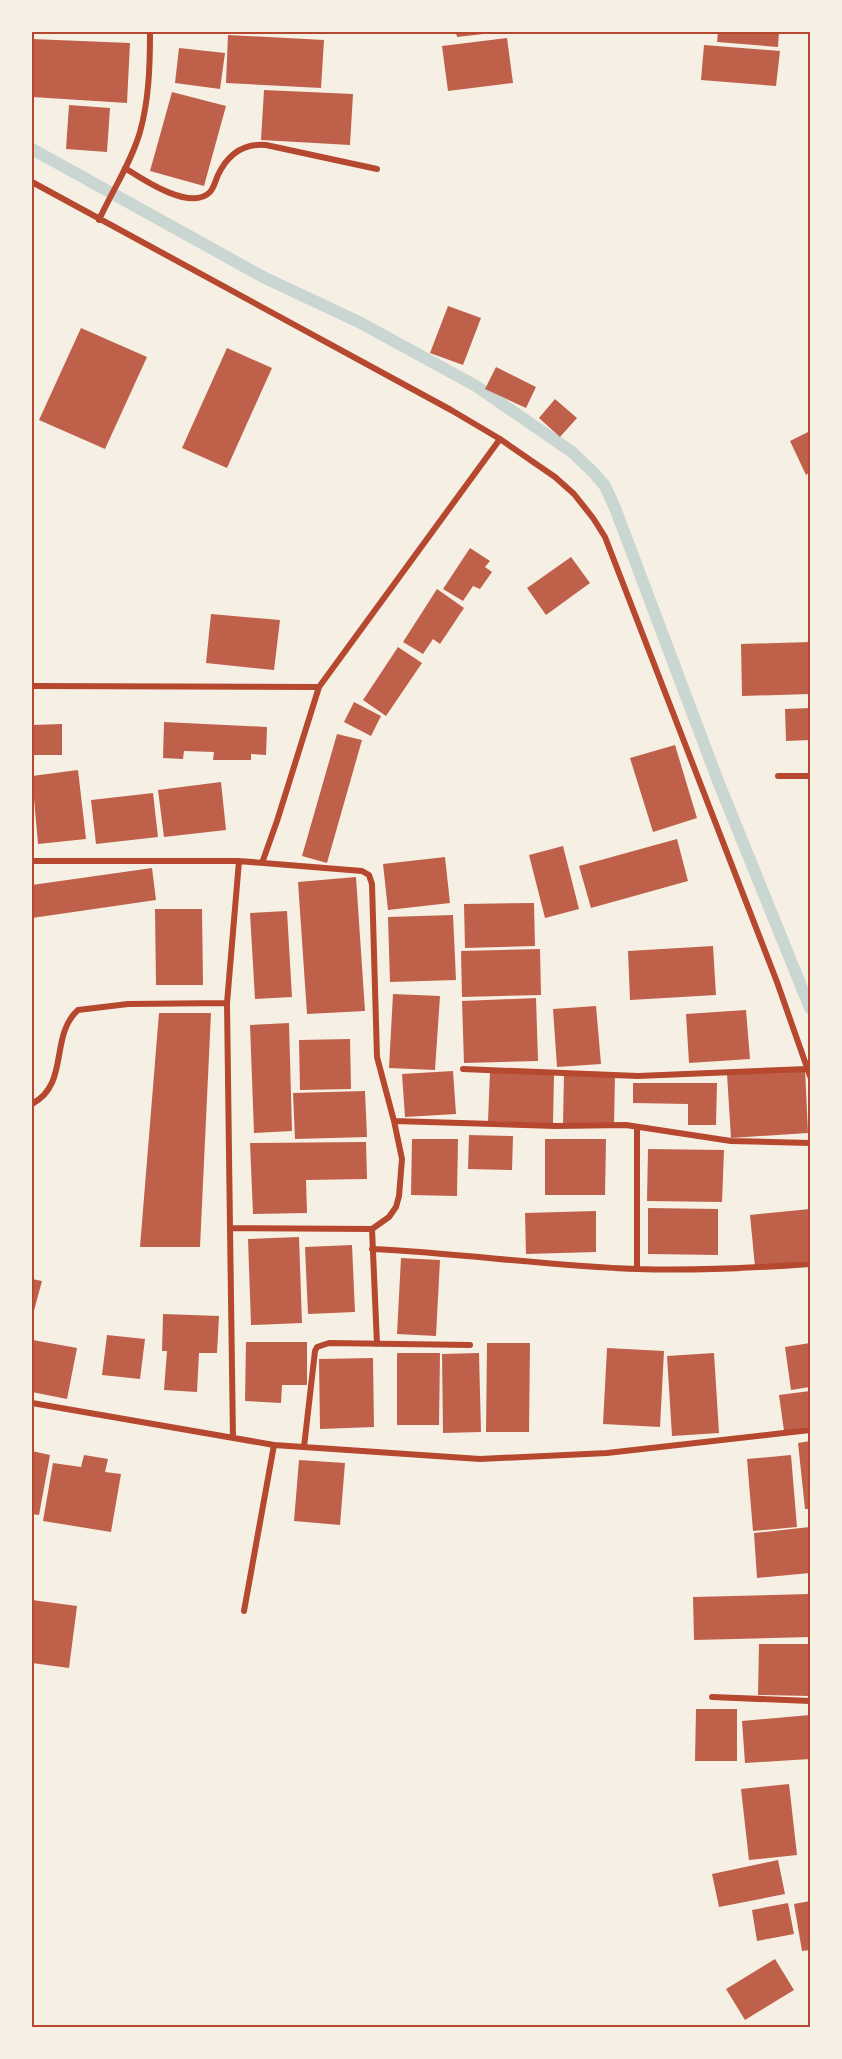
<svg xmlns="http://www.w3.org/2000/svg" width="842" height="2059" font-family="Figtree,sans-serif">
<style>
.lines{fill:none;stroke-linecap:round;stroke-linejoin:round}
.stream{stroke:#c9d6d2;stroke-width:12}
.building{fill:#bf614a}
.minor{stroke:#b5482f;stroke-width:6}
.neatline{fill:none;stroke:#b5482f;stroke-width:2}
</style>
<rect width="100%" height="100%" fill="#f6efe4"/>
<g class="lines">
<path class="stream" d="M 32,149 L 265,278 L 359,322 L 476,386 L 572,452 L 594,473 L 605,486 L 615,508 L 718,781 L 810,1008"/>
</g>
<path class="building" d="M 456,32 L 492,32 L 492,33 L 457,37 Z
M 718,32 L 779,32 L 778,47 L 717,42 Z
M 228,35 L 324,40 L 321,88 L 226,83 Z
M 507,38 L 513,83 L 448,91 L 442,46 Z
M 32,39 L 130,43 L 127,103 L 32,97 Z
M 704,45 L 780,51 L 776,86 L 701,80 Z
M 179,48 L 225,53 L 220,89 L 175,83 Z
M 264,90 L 353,94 L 350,145 L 261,140 Z
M 172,92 L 226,106 L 204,186 L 150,171 Z
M 69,105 L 110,108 L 107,152 L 66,149 Z
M 448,306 L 481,318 L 463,365 L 430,353 Z
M 81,328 L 147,357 L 105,449 L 39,420 Z
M 227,348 L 272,368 L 227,468 L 182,448 Z
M 496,367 L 536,387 L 526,408 L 485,389 Z
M 555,399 L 577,418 L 560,437 L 539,418 Z
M 810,431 L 810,472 L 806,475 L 790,441 Z
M 470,548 L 490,561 L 485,567 L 492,572 L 480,589 L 473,586 L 463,601 L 443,589 Z
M 571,557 L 590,583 L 546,615 L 527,588 Z
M 437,589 L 464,608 L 440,644 L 433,639 L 423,654 L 403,642 Z
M 211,614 L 280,620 L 274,670 L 206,663 Z
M 810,642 L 810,694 L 742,696 L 741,644 Z
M 398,647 L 422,663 L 386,716 L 363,700 Z
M 354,702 L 381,716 L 371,736 L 344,722 Z
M 810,708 L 810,740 L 786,741 L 785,709 Z
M 164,722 L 267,727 L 266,755 L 251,754 L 251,760 L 213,760 L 214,752 L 184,751 L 183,759 L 163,758 Z
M 62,724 L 62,755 L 32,755 L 32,725 Z
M 337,734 L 362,740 L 327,863 L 302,856 Z
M 675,745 L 697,818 L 653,832 L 630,758 Z
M 78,770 L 86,839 L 38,844 L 32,776 Z
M 221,782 L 226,830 L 164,837 L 158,790 Z
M 153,793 L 158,837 L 96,844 L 91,800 Z
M 677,839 L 688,881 L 591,908 L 579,866 Z
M 563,846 L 579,909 L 545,918 L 529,855 Z
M 445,857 L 450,903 L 388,910 L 383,864 Z
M 152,868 L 156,900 L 32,918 L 32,885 Z
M 356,877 L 365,1011 L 307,1014 L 298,882 Z
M 534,903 L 535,946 L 465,948 L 464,904 Z
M 155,909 L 202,909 L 203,985 L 156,985 Z
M 287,911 L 292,997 L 255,999 L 250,913 Z
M 453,915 L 456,980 L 390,982 L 388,917 Z
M 713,946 L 716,995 L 630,1000 L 628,951 Z
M 540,949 L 541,995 L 462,997 L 461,951 Z
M 393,994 L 440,996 L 435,1070 L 389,1068 Z
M 536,998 L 538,1061 L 464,1063 L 462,1001 Z
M 596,1006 L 601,1064 L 557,1067 L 553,1009 Z
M 746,1010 L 750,1059 L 689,1063 L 686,1014 Z
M 159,1013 L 211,1013 L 200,1247 L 140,1247 Z
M 289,1023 L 292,1131 L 254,1133 L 250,1025 Z
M 350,1039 L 351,1089 L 300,1090 L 299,1040 Z
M 805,1069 L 808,1133 L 731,1138 L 727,1074 Z
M 453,1071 L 456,1114 L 405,1117 L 402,1074 Z
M 490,1072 L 554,1074 L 553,1124 L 488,1121 Z
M 564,1074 L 615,1075 L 614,1125 L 563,1124 Z
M 633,1083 L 717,1083 L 716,1125 L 688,1125 L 688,1104 L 633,1103 Z
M 365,1091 L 367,1137 L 295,1139 L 293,1093 Z
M 469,1135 L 513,1136 L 512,1170 L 468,1169 Z
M 412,1139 L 458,1139 L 457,1196 L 411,1195 Z
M 545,1139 L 606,1139 L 605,1195 L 545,1195 Z
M 366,1142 L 367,1179 L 306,1180 L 307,1213 L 253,1214 L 250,1143 Z
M 648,1149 L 724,1150 L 722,1202 L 647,1201 Z
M 648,1208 L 718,1209 L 718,1255 L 648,1254 Z
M 810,1209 L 810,1261 L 755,1267 L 750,1215 Z
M 596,1211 L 596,1252 L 526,1254 L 525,1213 Z
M 299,1237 L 302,1323 L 251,1325 L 248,1239 Z
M 352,1245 L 355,1312 L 308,1314 L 305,1247 Z
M 401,1258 L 440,1260 L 436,1336 L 397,1334 Z
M 32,1279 L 42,1281 L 32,1318 Z
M 163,1314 L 219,1316 L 217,1353 L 199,1353 L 197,1392 L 164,1390 L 167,1351 L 162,1351 Z
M 107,1335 L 145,1339 L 140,1379 L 102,1375 Z
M 33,1340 L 77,1348 L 67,1399 L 32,1392 Z
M 246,1342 L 307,1342 L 307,1385 L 282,1385 L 281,1403 L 245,1401 Z
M 487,1343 L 530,1343 L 529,1432 L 486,1432 Z
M 810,1343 L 810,1387 L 791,1390 L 785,1347 Z
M 607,1348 L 664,1351 L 660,1427 L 603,1424 Z
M 397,1353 L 440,1353 L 439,1425 L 397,1425 Z
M 479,1353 L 481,1432 L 443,1433 L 442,1354 Z
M 714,1353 L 719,1433 L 672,1436 L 667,1356 Z
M 373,1358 L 374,1427 L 320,1429 L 319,1359 Z
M 810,1391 L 810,1427 L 784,1431 L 779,1395 Z
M 810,1441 L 810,1509 L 805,1509 L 798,1443 Z
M 32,1451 L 50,1455 L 39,1515 L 32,1514 Z
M 84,1455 L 108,1459 L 105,1472 L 121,1474 L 111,1532 L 43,1521 L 53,1463 L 81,1467 Z
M 791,1455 L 797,1527 L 753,1531 L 747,1459 Z
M 299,1460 L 345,1463 L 340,1525 L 294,1521 Z
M 810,1527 L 810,1573 L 757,1578 L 754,1533 Z
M 810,1594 L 810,1637 L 694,1640 L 693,1597 Z
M 32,1600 L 77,1606 L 69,1668 L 32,1663 Z
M 759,1644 L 810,1644 L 810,1696 L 758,1695 Z
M 696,1709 L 737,1709 L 737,1761 L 695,1761 Z
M 810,1715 L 810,1759 L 745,1763 L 742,1721 Z
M 789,1784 L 797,1855 L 749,1860 L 741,1789 Z
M 778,1860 L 785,1894 L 719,1907 L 712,1874 Z
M 810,1901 L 810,1950 L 802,1951 L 794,1904 Z
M 788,1903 L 794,1934 L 757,1941 L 752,1910 Z
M 775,1959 L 794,1990 L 745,2020 L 726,1989 Z"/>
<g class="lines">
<path class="minor" d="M 125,168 C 142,179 191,212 210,192 C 214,188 216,179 218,175 C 228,154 243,143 266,145 L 377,169
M 32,182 L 451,410 L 500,439 L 555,477 L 574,494 L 593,518 L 605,537 L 777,982 L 810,1076
M 99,220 C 112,191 131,163 140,132 C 149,100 150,65 150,32
M 32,686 L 319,687
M 778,776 L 810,776
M 32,861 L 239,861 L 362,871 L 369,875 L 372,884 L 377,1057 L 394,1121 L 402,1159 L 399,1196 L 396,1207 L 389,1217 L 372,1229
M 239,861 L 227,1003 L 230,1228 L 372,1229 L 377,1344
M 262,863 L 277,821 L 319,687 L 500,439
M 463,1069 L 638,1076 L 807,1069
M 32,1104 C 70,1084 49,1036 78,1010 L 128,1004 L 227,1003
M 394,1121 L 556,1126 L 626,1125 L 731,1141 L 810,1143
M 230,1228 L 233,1438
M 372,1249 C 460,1253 548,1266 637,1269 C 694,1271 753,1268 810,1264
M 637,1269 L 637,1127
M 32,1403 L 274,1445 L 480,1459 L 607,1453 L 810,1430
M 304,1447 L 315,1351 L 317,1347 L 329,1343 L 470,1345
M 244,1611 L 274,1445
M 712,1697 L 810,1701"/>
</g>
<rect width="842" height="2059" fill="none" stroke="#f6efe4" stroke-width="66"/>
<rect x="33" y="33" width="776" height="1993" class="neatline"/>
</svg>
